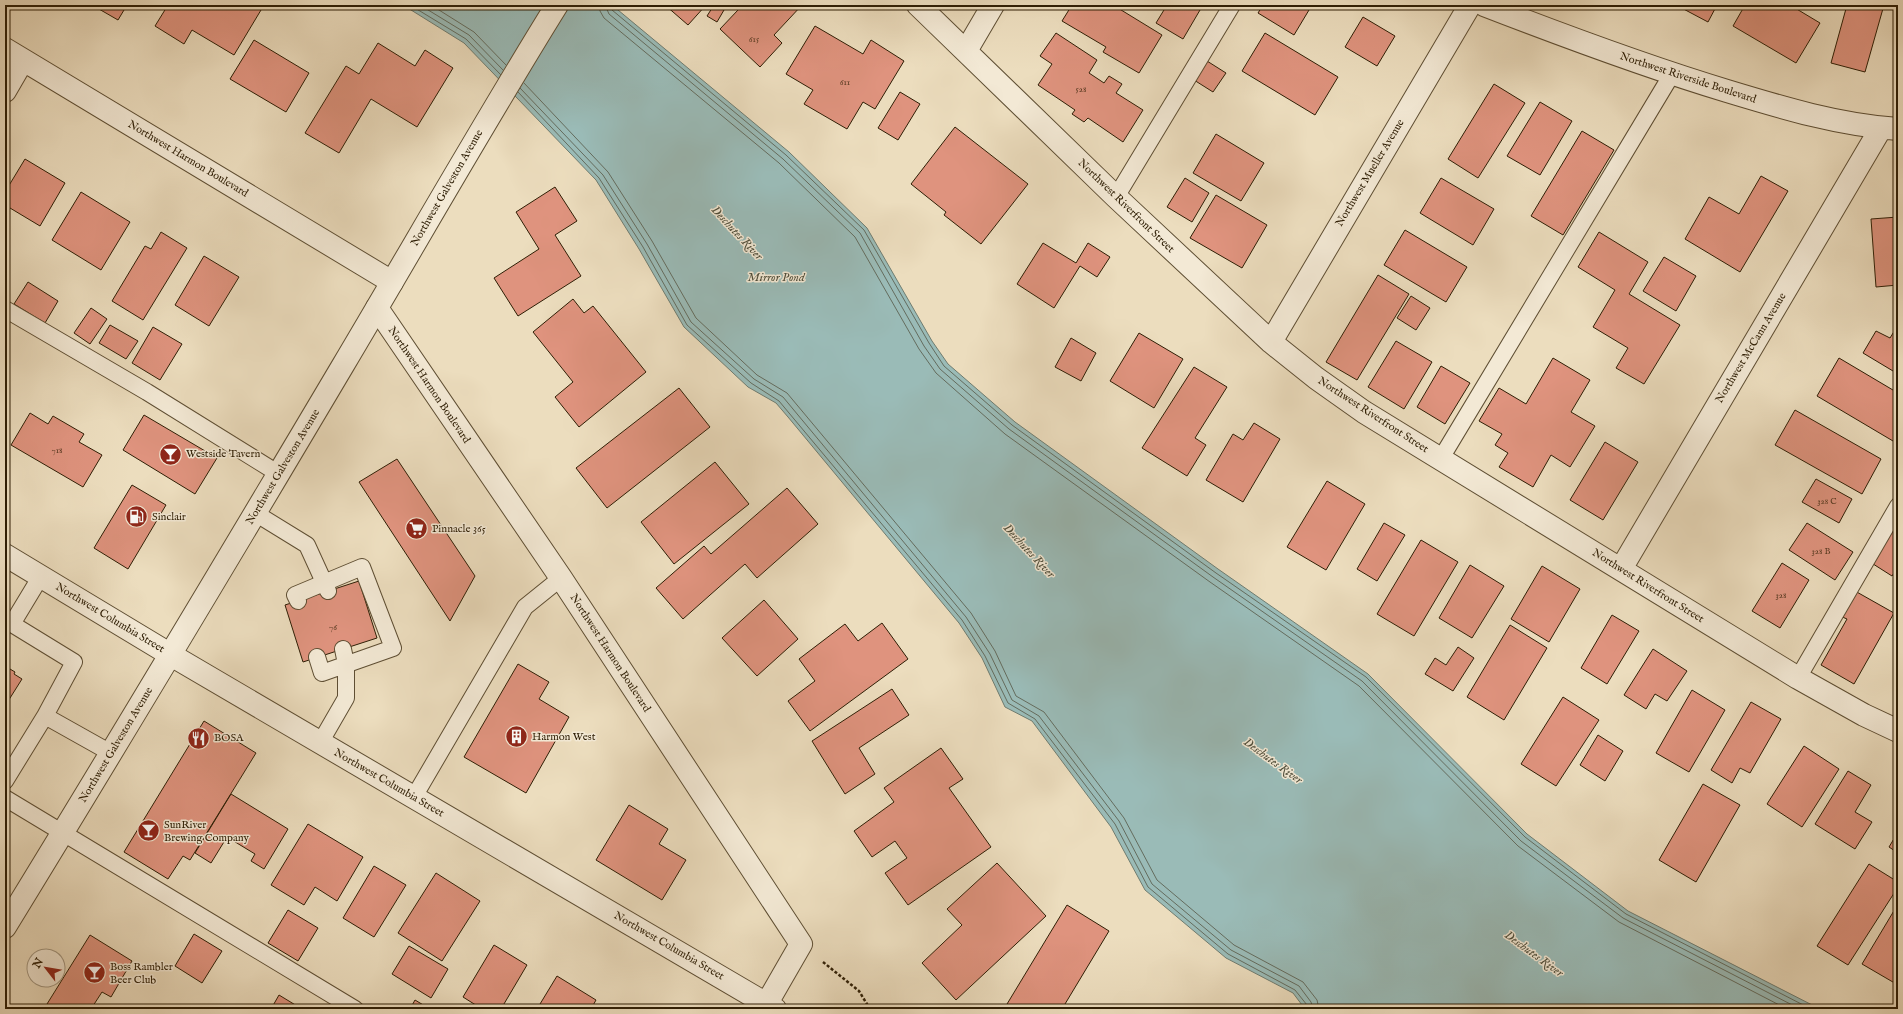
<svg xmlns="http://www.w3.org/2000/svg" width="1903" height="1014" font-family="'IM FELL English',serif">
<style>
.water{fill:#9abbb7;stroke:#6f7c70}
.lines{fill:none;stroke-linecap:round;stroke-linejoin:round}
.shore{stroke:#646c5e;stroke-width:1}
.building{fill:#df937e;stroke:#2e1e05}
.service-casing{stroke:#5e4e33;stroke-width:18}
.minor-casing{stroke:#5e4e33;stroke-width:24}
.tertiary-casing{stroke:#5e4e33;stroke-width:24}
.path{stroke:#2e1e05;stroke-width:2.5;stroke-dasharray:3 2;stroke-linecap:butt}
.service{stroke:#f3e9d5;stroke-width:16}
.minor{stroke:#f3e9d5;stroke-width:22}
.tertiary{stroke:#f3e9d5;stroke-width:22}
.labels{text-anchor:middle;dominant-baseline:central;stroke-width:3;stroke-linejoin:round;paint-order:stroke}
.number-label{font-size:9px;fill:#5a3b23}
.street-label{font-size:11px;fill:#2e1e05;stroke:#f3e9d5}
.poi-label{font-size:11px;fill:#2e1e05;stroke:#f3e9d5;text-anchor:start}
.water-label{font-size:12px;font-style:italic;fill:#4e4d3a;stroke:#f3e9d5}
</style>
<rect width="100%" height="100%" fill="#ecddbe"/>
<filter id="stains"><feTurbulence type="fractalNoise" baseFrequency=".005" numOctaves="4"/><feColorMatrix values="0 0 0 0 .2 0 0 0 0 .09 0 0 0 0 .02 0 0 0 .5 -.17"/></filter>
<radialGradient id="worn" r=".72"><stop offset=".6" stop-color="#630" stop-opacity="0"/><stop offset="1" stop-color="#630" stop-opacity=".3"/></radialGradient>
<path class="water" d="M 403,5 L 612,5 L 789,152 L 867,228 L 932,341 L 948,364 L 1015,422 L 1218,569 L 1368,674 L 1527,834 L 1628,911 L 1820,1009 L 1305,1009 L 1293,993 L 1226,958 L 1145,890 L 1111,827 L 1032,721 L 1005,707 L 982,658 L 959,623 L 788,417 L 776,403 L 748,387 L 684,327 L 639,249 L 596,180 L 464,43 Z"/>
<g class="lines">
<path class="shore" d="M 410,5 L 466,39 L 501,75
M 420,5 L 469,35 L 503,70
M 431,5 L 474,32 L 506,65
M 599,5 L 600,11 L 604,18 L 779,163 L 855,237 L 919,349 L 936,373 L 1005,434 L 1210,582 L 1359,686 L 1518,846 L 1619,922 L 1787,1009
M 605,5 L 609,14 L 783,159 L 860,233 L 924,346 L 940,369 L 1009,429 L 1213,577 L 1362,681 L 1521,841 L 1623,918 L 1800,1009
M 610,5 L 612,10 L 786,155 L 864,230 L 929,343 L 944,366 L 1012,425 L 1216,573 L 1366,677 L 1525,837 L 1626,914 L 1811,1009
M 524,83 L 608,172 L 652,241 L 696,318 L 757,375 L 787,393 L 971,613 L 995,651 L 1016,696 L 1044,712 L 1124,818 L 1157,880 L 1234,945 L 1303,982 L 1317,1000 L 1319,1009
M 520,88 L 603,175 L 647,244 L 691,322 L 754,379 L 783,397 L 966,617 L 990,654 L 1012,700 L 1039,716 L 1119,821 L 1152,884 L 1231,950 L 1299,986 L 1311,1002 L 1313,1009
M 518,92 L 599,178 L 643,247 L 687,325 L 751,383 L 779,401 L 962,620 L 985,656 L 1008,703 L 1035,719 L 1115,824 L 1148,887 L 1228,954 L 1295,990 L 1307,1005 L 1308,1009"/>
</g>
<path class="building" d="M 92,5 L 127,5 L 118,20 Z
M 168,5 L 264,5 L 234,55 L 192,30 L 184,44 L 155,26 Z
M 665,5 L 706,5 L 688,25 Z
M 714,5 L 724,10 L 717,22 L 707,16 Z
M 739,5 L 802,5 L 774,35 L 782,43 L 760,67 L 720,29 L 738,10 L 736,7 Z
M 1072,5 L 1113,5 L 1162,35 L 1139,73 L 1103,52 L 1106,47 L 1062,21 Z
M 1167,5 L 1192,5 L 1200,10 L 1183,39 L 1156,23 Z
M 1263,5 L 1312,5 L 1294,35 L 1258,13 Z
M 1676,5 L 1717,5 L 1708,22 Z
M 1745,5 L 1790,5 L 1820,23 L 1796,63 L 1733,26 Z
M 1847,5 L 1884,5 L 1865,72 L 1831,63 Z
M 1363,17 L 1395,36 L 1377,66 L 1345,47 Z
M 815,26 L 863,54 L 871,40 L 904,61 L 875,109 L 863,102 L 847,129 L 804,104 L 813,90 L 786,74 Z
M 1056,33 L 1097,60 L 1089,73 L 1104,83 L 1109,76 L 1122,84 L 1116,93 L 1143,110 L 1123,142 L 1088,118 L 1084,122 L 1072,114 L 1075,110 L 1038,85 L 1052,64 L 1040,56 Z
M 1265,33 L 1338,77 L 1315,115 L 1242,71 Z
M 254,40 L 309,73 L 286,112 L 230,79 Z
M 378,43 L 415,66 L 425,50 L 453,68 L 417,127 L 371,99 L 339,153 L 305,133 L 346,66 L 359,74 Z
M 1207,61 L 1226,73 L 1213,92 L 1194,80 Z
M 1494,84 L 1525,103 L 1478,178 L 1448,159 Z
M 900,92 L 920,104 L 898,140 L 878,128 Z
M 1540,102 L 1572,121 L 1540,175 L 1507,156 Z
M 955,127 L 1028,184 L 981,244 L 944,215 L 946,212 L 911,184 Z
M 1582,131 L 1614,150 L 1563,235 L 1531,216 Z
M 1216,134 L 1264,163 L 1241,201 L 1193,173 Z
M 25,159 L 65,183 L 40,226 L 5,205 L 5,192 Z
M 1761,176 L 1788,191 L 1740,272 L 1685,239 L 1709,197 L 1739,214 Z
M 1185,178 L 1209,193 L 1192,222 L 1167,207 Z
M 1441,178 L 1494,209 L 1473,245 L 1420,213 Z
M 555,187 L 577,221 L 555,235 L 581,276 L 518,316 L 494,278 L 539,249 L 516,212 Z
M 81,192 L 130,222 L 101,270 L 52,240 Z
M 1216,195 L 1267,225 L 1242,268 L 1190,238 Z
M 1898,217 L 1898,285 L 1876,287 L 1871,219 Z
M 1405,230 L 1467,267 L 1446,302 L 1384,265 Z
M 161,232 L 187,248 L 143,320 L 112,301 L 145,246 L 151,249 Z
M 1599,232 L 1648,262 L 1629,294 L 1680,325 L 1644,384 L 1616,368 L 1628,348 L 1593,327 L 1615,290 L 1578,267 Z
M 1043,243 L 1076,263 L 1088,243 L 1110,257 L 1097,277 L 1080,266 L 1054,308 L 1017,284 Z
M 204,256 L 239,277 L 209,326 L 175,305 Z
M 1664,257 L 1696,276 L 1676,311 L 1643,291 Z
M 1378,275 L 1409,294 L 1357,380 L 1326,362 Z
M 28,282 L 58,301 L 45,323 L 14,304 Z
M 1411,296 L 1430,308 L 1416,330 L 1397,318 Z
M 573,299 L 584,313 L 593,306 L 646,372 L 579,427 L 555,397 L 573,382 L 533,332 Z
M 91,308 L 107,319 L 90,344 L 74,333 Z
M 110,325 L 138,341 L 126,359 L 99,343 Z
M 1898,325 L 1898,374 L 1863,353 L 1876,331 L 1890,338 Z
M 153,327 L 182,344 L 160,380 L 132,363 Z
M 1139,333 L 1183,359 L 1154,408 L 1110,381 Z
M 1071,338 L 1096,353 L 1081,381 L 1055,367 Z
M 1396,341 L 1432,362 L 1404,409 L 1368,387 Z
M 1553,358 L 1590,380 L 1571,412 L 1595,426 L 1570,467 L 1551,455 L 1533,487 L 1499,467 L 1508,453 L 1495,445 L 1502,434 L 1479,421 L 1499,388 L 1526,404 Z
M 1839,358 L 1898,393 L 1898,432 L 1893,441 L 1817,396 Z
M 1441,366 L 1470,383 L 1445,424 L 1417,407 Z
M 1194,367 L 1227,387 L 1195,438 L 1206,445 L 1187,476 L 1142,448 Z
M 679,388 L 710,427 L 607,508 L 576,468 Z
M 1795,410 L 1881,459 L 1862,494 L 1775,445 Z
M 30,413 L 48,424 L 53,416 L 84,434 L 79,442 L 102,455 L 83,487 L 11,445 Z
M 144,415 L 217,458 L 195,494 L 123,450 Z
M 1254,423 L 1280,439 L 1243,502 L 1206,480 L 1233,434 L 1243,440 Z
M 1605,442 L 1638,462 L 1603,520 L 1570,500 Z
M 397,459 L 475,576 L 450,621 L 359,482 Z
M 715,462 L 749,504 L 674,564 L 641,522 Z
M 1816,479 L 1852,499 L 1839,523 L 1802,502 Z
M 1327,481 L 1365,504 L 1326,570 L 1287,547 Z
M 132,485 L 166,505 L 128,569 L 94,548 Z
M 787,488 L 818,524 L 757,578 L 745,564 L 683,619 L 656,588 L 704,546 L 711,554 Z
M 1384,523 L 1405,535 L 1377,581 L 1357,569 Z
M 1807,523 L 1853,552 L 1835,580 L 1789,550 Z
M 1893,526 L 1898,530 L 1898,567 L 1892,576 L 1870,562 Z
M 1421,540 L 1458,562 L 1414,636 L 1377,614 Z
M 1782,563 L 1809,580 L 1780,628 L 1752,611 Z
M 1470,565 L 1504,586 L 1472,638 L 1439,618 Z
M 1542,566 L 1580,589 L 1549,642 L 1511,619 Z
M 359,581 L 377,638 L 303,662 L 285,605 Z
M 1855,591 L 1894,613 L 1854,684 L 1821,665 L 1847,619 L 1840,616 Z
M 764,600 L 798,639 L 757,676 L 722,638 Z
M 1612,615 L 1639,631 L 1607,684 L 1581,668 Z
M 882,623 L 908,659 L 810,731 L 788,701 L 815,681 L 799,659 L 845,624 L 858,641 Z
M 1510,625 L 1547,648 L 1504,720 L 1467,697 Z
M 1458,647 L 1474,658 L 1453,691 L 1425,674 L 1435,658 L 1446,665 Z
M 1653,649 L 1687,671 L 1667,701 L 1655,694 L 1646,709 L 1624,695 Z
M 518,664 L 549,682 L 539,699 L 569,717 L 526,793 L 464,757 Z
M 5,666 L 15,672 L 14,674 L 22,679 L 5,706 Z
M 892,689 L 909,715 L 859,748 L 875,774 L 845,794 L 812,741 Z
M 1692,690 L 1725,710 L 1689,772 L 1656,753 Z
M 1563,697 L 1599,720 L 1556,786 L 1521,764 Z
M 1751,702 L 1781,719 L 1750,773 L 1740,768 L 1732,783 L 1711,770 Z
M 204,721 L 256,753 L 190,860 L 183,856 L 168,879 L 124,852 Z
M 1598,735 L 1623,751 L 1605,781 L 1580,765 Z
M 1804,746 L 1839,769 L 1802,827 L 1767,804 Z
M 941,748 L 963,779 L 949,788 L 991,847 L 908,905 L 885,873 L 907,858 L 895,841 L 872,857 L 854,831 L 894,802 L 884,788 Z
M 1848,771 L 1871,785 L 1855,812 L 1872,822 L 1855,849 L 1815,824 Z
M 1703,784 L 1740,805 L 1696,882 L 1659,860 Z
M 231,794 L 288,829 L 264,869 L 251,861 L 255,854 L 227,837 L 211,863 L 195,853 Z
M 629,805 L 668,829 L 659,844 L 686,860 L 662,900 L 596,860 Z
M 308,824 L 363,857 L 337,901 L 315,887 L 304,905 L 271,885 Z
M 1898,832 L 1898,853 L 1889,847 Z
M 997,863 L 1046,916 L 956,1000 L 922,963 L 962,925 L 947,909 Z
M 1869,864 L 1898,882 L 1898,887 L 1848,965 L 1817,946 Z
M 374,866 L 406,885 L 374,937 L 343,918 Z
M 436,873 L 480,901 L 442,961 L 398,933 Z
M 1067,905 L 1109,931 L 1062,1009 L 1004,1009 Z
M 1895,909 L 1898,911 L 1898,985 L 1862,964 Z
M 288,910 L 318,928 L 298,961 L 268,943 Z
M 194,934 L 222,951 L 202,983 L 175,966 Z
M 90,935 L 132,961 L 111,997 L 102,992 L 91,1009 L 55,1009 L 47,1004 Z
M 494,945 L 527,965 L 501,1009 L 482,1009 L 463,997 Z
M 409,946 L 448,969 L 431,998 L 392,974 Z
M 557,976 L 596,1000 L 591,1009 L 537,1009 Z
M 279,995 L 302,1009 L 271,1009 Z
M 415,1000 L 430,1009 L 410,1009 Z"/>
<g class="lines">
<defs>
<path id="service" d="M 1116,197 L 1232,5
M 5,309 L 147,392 L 279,474
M 1440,460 L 1672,74
M 255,513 L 307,545 L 328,591
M 41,576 L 12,624 L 74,662 L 45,716
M 298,601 L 295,595 L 362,567 L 393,648 L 322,673 L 317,657
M 1798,678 L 1898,506
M 320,743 L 346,698 L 346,664 L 343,649
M 5,781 L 45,716 L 111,753
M 414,797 L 525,607 L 561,578
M 5,798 L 355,1009"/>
<path id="minor" d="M 918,5 L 1116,197 L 1271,342 L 1316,378 L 1364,412 L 1798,678 L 1864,715 L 1898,731
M 1484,5 C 1564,36 1644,66 1727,91 C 1783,108 1839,125 1898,129
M 5,49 L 392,282
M 966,51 L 993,5
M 5,91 L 23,60
M 377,308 L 561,578 L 801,944 L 767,1003
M 1271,342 L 1470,5
M 5,555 L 171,655 L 775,1009
M 1621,569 L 1881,128"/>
<path id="tertiary" d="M 5,927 C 119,741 231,554 342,367 C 414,246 483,124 557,5"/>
</defs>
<use href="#service" class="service-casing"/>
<use href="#minor" class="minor-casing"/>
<use href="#tertiary" class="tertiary-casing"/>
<path class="path" d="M 823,962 L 859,991 L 870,1009"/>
<use href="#service" class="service"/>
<use href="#minor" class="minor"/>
<use href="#tertiary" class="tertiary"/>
</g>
<defs>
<symbol id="bar-disc" viewBox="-11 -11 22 22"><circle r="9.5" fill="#8f2418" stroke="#f3e9d5"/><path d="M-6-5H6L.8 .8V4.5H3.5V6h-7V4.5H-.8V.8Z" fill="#fff"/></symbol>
<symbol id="fuel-disc" viewBox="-11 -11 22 22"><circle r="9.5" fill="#8f2418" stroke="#f3e9d5"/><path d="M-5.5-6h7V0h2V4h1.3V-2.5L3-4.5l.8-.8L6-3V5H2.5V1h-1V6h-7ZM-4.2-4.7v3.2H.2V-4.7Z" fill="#fff"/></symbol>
<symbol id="supermarket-disc" viewBox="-11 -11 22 22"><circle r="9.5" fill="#8f2418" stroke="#f3e9d5"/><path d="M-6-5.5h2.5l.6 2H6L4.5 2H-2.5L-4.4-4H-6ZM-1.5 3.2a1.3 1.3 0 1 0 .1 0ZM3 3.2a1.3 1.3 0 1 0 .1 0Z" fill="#fff"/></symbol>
<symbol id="building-disc" viewBox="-11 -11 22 22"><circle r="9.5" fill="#8f2418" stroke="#f3e9d5"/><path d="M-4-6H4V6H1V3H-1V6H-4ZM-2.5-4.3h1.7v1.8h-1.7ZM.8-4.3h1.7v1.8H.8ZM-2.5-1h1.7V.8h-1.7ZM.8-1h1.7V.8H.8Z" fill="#fff"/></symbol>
<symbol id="restaurant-disc" viewBox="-11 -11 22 22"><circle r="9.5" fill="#8f2418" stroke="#f3e9d5"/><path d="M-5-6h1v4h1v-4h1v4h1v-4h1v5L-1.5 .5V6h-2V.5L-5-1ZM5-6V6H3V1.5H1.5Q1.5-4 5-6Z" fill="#fff"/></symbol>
</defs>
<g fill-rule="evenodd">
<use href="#bar-disc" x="158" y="442" width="25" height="25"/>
<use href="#fuel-disc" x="124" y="504" width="25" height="25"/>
<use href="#supermarket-disc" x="404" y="516" width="25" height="25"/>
<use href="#building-disc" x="504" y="724" width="25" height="25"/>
<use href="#restaurant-disc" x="186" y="726" width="25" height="25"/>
<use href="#bar-disc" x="136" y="818" width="25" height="25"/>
<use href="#bar-disc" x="82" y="960" width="25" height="25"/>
</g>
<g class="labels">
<g class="number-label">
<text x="754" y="39">615</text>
<text x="845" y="82">611</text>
<text x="1081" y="89">528</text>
<text x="57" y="450">718</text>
<text x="1827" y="501">328 C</text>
<text x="1821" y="551">328 B</text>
<text x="1781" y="595">328</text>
<text x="333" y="627">76</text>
</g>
<g class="street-label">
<text transform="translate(1688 78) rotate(18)">Northwest Riverside Boulevard</text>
<text transform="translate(188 159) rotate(31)">Northwest Harmon Boulevard</text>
<text transform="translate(1370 173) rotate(-59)">Northwest Mueller Avenue</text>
<text transform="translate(447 188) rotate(-60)">Northwest Galveston Avenue</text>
<text transform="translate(1126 206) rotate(44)">Northwest Riverfront Street</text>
<text transform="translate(1751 348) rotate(-59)">Northwest McCann Avenue</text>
<text transform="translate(429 385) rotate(56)">Northwest Harmon Boulevard</text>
<text transform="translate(1373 415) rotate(33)">Northwest Riverfront Street</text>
<text transform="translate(283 467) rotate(-59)">Northwest Galveston Avenue</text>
<text transform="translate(1648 586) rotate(32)">Northwest Riverfront Street</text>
<text transform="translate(110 618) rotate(31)">Northwest Columbia Street</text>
<text transform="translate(610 653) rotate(57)">Northwest Harmon Boulevard</text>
<text transform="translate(116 745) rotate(-59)">Northwest Galveston Avenue</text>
<text transform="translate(389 783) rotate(30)">Northwest Columbia Street</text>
<text transform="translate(669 946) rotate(30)">Northwest Columbia Street</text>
</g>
<g class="poi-label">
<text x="186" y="454">Westside Tavern</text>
<text x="152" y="517">Sinclair</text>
<text x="432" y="529">Pinnacle 365</text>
<text x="532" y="737">Harmon West</text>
<text x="214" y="738">BOSA</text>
<text x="164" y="825">SunRiver<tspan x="164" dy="13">Brewing Company</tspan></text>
<text x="110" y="967">Boss Rambler<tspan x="110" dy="13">Beer Club</tspan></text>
</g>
<g class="water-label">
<text transform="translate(737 233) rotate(47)">Deschutes River</text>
<text x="776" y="277">Mirror Pond</text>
<text transform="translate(1029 551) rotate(47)">Deschutes River</text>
<text transform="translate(1273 761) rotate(36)">Deschutes River</text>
<text transform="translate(1534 954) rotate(36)">Deschutes River</text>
</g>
</g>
<rect width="1903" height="1014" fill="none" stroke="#ecddbe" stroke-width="20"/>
<rect x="6" y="6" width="1891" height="1002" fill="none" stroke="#2e1e05" stroke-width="2"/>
<rect x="10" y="10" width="1883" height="994" fill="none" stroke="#2e1e05"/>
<g transform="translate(46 968) rotate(301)"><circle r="19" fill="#f3e9d5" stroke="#a49882"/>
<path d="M0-3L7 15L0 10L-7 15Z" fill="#8f2418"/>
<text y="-6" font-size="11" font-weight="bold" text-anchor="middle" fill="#2e1e05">N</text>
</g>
<rect width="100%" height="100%" filter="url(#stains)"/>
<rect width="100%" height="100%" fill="url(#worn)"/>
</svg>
